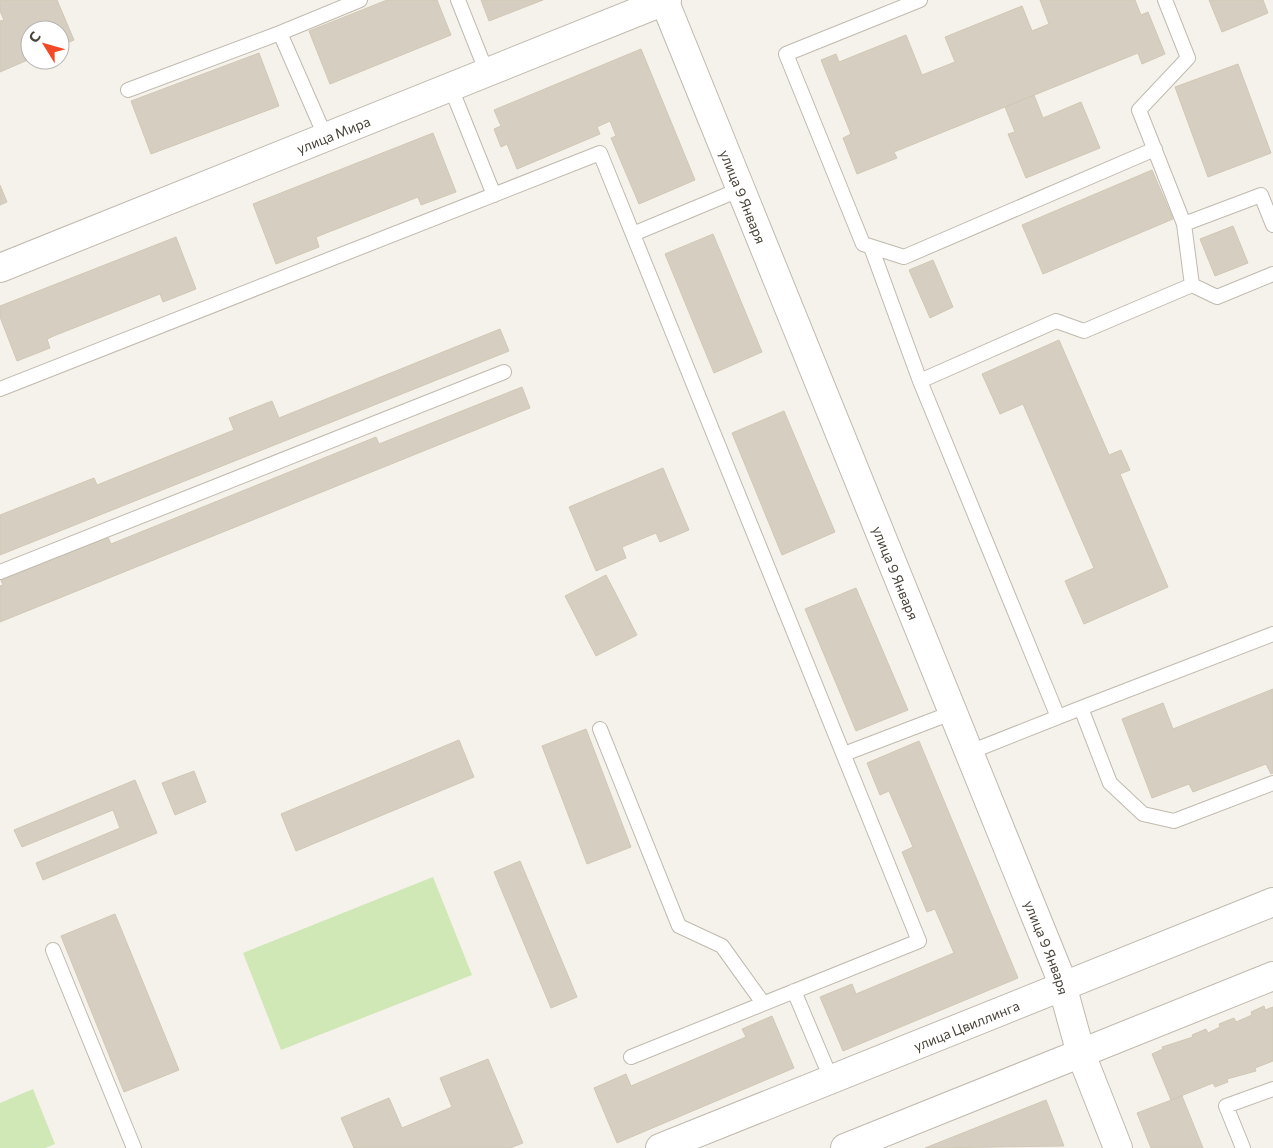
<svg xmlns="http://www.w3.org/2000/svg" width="1273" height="1148" font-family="Commissioner,sans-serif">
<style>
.green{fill:#d0e7b6}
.building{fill:#d6cfc1;stroke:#d1c7b4}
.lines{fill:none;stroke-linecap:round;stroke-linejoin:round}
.service-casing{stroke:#c0baae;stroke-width:16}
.minor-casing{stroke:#c0baae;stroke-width:30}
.tertiary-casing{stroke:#c0baae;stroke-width:30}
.service{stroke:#fff;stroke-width:14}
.minor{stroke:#fff;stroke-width:28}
.tertiary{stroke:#fff;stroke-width:28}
.labels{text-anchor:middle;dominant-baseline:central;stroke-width:5;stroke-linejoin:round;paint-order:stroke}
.street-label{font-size:14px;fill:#494339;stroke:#fff}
</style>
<rect width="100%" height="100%" fill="#f5f2eb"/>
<path class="green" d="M 433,877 L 472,975 L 281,1050 L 243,953 Z
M 33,1089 L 55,1144 L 45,1148 L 0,1148 L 0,1103 Z"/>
<path class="building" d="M 2,0 L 57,0 L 74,40 L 60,46 L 60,30 L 30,30 L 30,59 L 0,72 L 0,21 L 4,20 L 0,11 L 0,1 Z
M 387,0 L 437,0 L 451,35 L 330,84 L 309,31 Z
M 481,0 L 543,0 L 489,21 Z
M 1040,0 L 1135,0 L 1141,15 L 1148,12 L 1165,54 L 1142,64 L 1138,53 L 894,152 L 897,158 L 857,174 L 843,138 L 851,134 L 821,60 L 836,54 L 839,62 L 906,35 L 922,75 L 955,62 L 945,37 L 1022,6 L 1032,31 L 1049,24 Z
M 1209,0 L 1263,0 L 1268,13 L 1222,32 Z
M 641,49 L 695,180 L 639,204 L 611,138 L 616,136 L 610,121 L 597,127 L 600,134 L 517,169 L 507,144 L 501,147 L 494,129 L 501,126 L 494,110 Z
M 259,53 L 279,106 L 151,154 L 131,101 Z
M 1238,64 L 1271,153 L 1208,177 L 1175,87 Z
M 1034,95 L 1043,118 L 1081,102 L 1100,148 L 1026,178 L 1008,134 L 1015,132 L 1005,107 Z
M 433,133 L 456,192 L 421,205 L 418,197 L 316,237 L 319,247 L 276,264 L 253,204 Z
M 1152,170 L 1173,219 L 1043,274 L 1022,225 Z
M 0,185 L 7,202 L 0,205 Z
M 1233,226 L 1248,263 L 1215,276 L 1200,239 Z
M 713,234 L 762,352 L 714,373 L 665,254 Z
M 176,237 L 196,289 L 163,302 L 160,294 L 56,335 L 47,339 L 50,348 L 17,361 L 0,317 L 0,306 Z
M 933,260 L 953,307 L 930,318 L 909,270 Z
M 500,329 L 509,351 L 0,555 L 0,515 L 94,478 L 97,485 L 234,430 L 229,418 L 272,401 L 279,418 Z
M 1059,340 L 1109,455 L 1121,450 L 1130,470 L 1120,474 L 1168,587 L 1084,624 L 1065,581 L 1094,568 L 1023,404 L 1000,414 L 982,374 Z
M 522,387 L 530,408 L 0,622 L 0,586 L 3,585 L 0,578 L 107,535 L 111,544 L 376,437 L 379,444 Z
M 784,411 L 835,532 L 782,555 L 732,433 Z
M 663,468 L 689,530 L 660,542 L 656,533 L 622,547 L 626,558 L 596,571 L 569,507 Z
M 606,575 L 637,635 L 596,656 L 565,596 Z
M 856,588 L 908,710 L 856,731 L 805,609 Z
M 1273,689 L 1273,773 L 1271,774 L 1266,764 L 1193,792 L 1189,784 L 1152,798 L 1122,719 L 1163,703 L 1173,729 Z
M 586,729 L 631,847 L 587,864 L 542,746 Z
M 459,740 L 474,777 L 296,851 L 281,814 Z
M 919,741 L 1018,978 L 843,1051 L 820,997 L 852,984 L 856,994 L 954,953 L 935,909 L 927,912 L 902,852 L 913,847 L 889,791 L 880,795 L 867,763 Z
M 194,771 L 206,802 L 175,815 L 162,783 Z
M 135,780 L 157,833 L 43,880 L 36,863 L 120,828 L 113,810 L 22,847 L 14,830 Z
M 520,861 L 577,997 L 551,1008 L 494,872 Z
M 115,914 L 179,1070 L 124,1092 L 61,936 Z
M 1264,1006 L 1265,1010 L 1273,1007 L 1273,1061 L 1255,1068 L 1256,1071 L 1227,1079 L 1228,1082 L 1215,1087 L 1213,1083 L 1171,1100 L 1152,1054 L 1163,1049 L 1162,1047 L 1193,1037 L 1192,1035 L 1206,1029 L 1208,1033 L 1220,1027 L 1219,1024 L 1234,1018 L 1236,1022 L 1252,1015 L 1251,1012 Z
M 772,1016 L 794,1068 L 617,1143 L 594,1088 L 626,1074 L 631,1086 L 746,1037 L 742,1029 Z
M 488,1059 L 523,1143 L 510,1148 L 354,1148 L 341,1118 L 389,1098 L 402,1128 L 452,1107 L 440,1078 Z
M 1182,1096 L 1203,1148 L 1151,1148 L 1137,1113 Z
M 1046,1100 L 1064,1146 L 925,1148 L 1008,1115 Z"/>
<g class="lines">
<defs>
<path id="service" d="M 458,0 L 487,73
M 920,0 L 786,54 L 863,244 L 904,257 L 1155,149
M 1165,0 L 1188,58 L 1139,110 L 1184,224
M 280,33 L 360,0
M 451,88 L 494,195
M 128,90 L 280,33 L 326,138
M 633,234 L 741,189
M 871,247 L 920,381
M 1192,285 L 1184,224 L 1261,195 L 1273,225
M 0,389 L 600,153 L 919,941 L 631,1057
M 0,572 L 504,372
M 1081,708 L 1273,634
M 1058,717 L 920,381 L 1056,321 L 1084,331 L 1192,285 L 1217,297 L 1273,274
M 600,729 L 679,926 L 722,946 L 763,1003
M 970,752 L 1081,708 L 1110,783 L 1143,814 L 1174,821 L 1273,783
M 844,754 L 954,712
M 53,950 L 134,1148
M 794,991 L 832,1081
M 1243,1148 L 1226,1106 L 1273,1089"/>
<g id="minor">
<path id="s1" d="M 664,0 L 1059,974 L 1081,1054 L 1118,1148"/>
<path id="s2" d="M 0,268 L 667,0"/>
</g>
<g id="tertiary">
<path id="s3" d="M 660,1148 L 1273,902"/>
<path d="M 845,1148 L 1273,976"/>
</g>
</defs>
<use href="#service" class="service-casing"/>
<use href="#minor" class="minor-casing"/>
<use href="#tertiary" class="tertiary-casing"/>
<use href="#service" class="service"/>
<use href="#minor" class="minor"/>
<use href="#tertiary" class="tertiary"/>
</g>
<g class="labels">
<g class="street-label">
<text stroke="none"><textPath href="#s2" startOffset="359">улица Мира</textPath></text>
<text stroke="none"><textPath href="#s1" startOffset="212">улица 9 Января</textPath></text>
<text stroke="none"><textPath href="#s1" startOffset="618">улица 9 Января</textPath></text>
<text stroke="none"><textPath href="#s1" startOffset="1022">улица 9 Января</textPath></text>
<text stroke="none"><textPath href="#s3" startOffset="330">улица Цвиллинга</textPath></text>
</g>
</g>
<g transform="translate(45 45) rotate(307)"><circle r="24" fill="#ffffff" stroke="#b6b4b0"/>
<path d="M0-4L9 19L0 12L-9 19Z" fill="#f24a26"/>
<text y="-8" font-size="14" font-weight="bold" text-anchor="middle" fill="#494339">С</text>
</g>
</svg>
